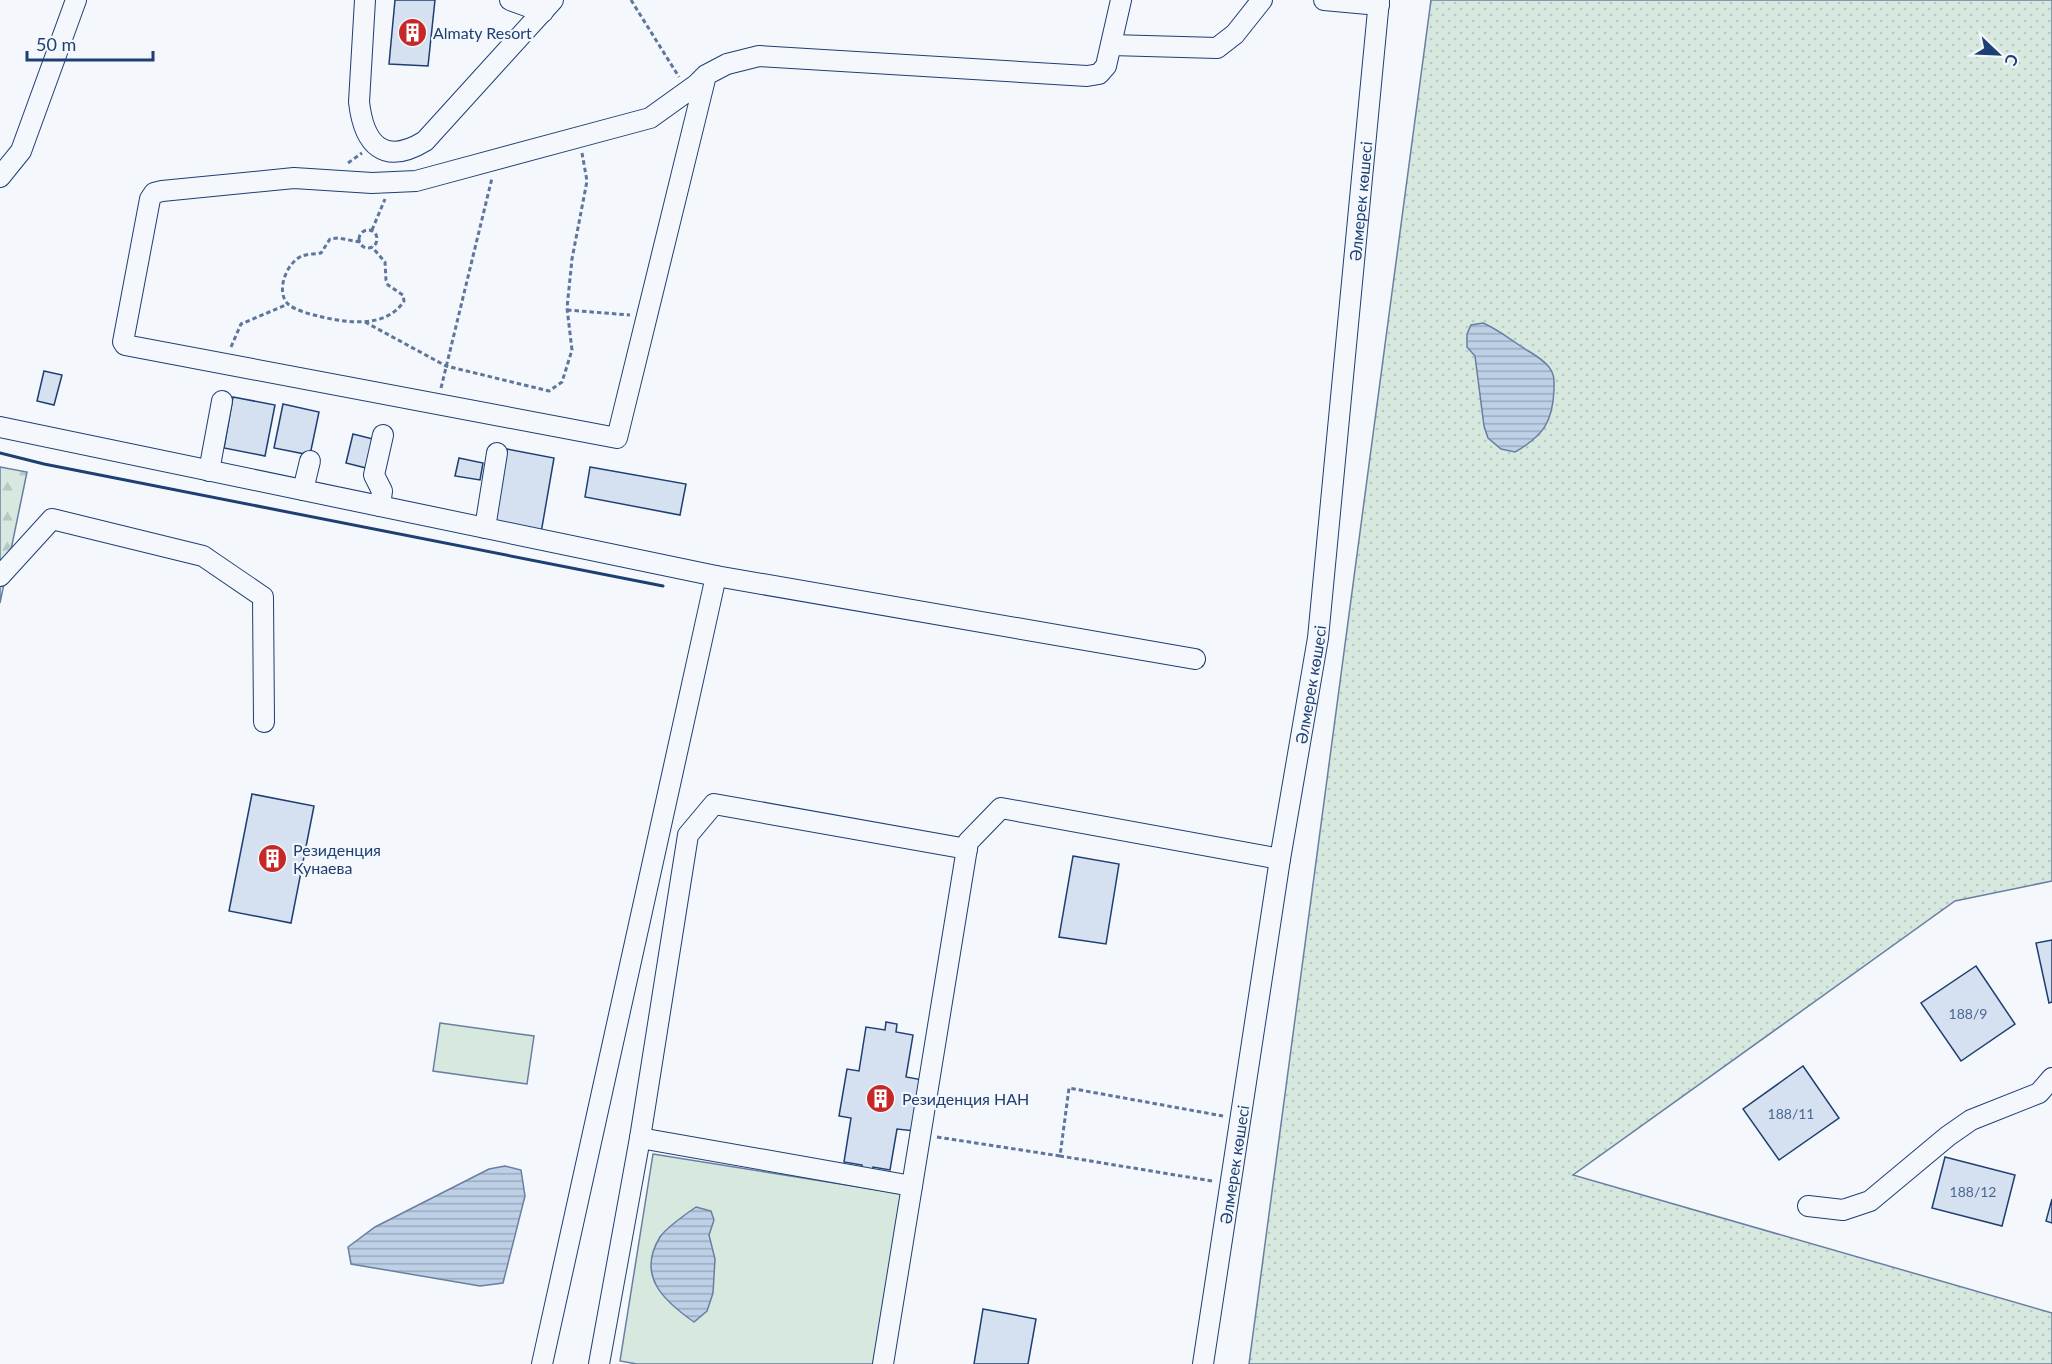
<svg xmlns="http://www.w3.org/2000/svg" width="2052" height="1364" font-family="Lato,sans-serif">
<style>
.grass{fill:url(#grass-dots);stroke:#687fa3;stroke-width:1.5}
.forest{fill:url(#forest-firs);stroke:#687fa3;stroke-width:1.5}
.garden{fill:#d7e8df;stroke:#687fa3;stroke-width:1.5}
.water{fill:url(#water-rules);stroke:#687fa3;stroke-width:1.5}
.building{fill:#d5e0f0;stroke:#1d3f73;stroke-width:1.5}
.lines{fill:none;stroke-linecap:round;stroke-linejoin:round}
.minor-casing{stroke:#1d3f73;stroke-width:22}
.path{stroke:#5e769c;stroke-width:3;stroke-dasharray:4.5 3;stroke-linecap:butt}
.minor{stroke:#f4f7fb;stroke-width:20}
.wall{stroke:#1d3f73;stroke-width:3}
.labels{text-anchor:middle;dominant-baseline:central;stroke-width:4.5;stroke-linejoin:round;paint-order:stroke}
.number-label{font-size:14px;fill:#4b6792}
.poi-label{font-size:16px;fill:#1d3f73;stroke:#f4f7fb;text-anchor:start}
.street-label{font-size:16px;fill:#1d3f73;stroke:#f4f7fb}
</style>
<defs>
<pattern id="grass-dots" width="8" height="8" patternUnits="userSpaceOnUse" patternTransform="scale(1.5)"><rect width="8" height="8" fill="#d7e8df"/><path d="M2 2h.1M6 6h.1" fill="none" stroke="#b8c8c3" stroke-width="1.8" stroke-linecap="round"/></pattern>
<pattern id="forest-firs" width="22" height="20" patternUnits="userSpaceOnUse" patternTransform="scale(1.5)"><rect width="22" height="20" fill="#d7e8df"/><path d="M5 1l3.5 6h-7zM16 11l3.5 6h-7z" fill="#b8c8c3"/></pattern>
<pattern id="water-rules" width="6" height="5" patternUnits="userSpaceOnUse" patternTransform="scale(1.5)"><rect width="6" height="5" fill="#bed0e5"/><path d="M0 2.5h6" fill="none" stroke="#9aaabe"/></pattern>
</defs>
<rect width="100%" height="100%" fill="#f4f7fb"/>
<path class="grass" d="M 1431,0 L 2052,0 L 2052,881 L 1955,901 L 1573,1175 L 2052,1313 L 2052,1364 L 1249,1364 Z"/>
<path class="forest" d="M 0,467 L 27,472 L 0,603 Z"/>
<path class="garden" d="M 440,1023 L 534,1036 L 527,1084 L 433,1071 Z
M 653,1154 L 903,1194 L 875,1364 L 637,1364 L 620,1361 Z"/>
<path class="water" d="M 1483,323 C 1497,329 1507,337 1519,345 C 1529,352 1541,357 1549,367 C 1555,375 1554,380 1554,389 C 1553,422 1543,436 1515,452 L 1501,449 L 1488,438 L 1484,426 L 1475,356 L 1467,347 L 1467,334 L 1471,325 Z
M 505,1166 L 521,1170 L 525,1196 L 503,1283 L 480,1286 L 351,1264 L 348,1247 L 375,1227 L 489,1169 Z
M 696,1207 L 711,1211 L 714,1220 L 709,1235 L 715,1259 L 713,1293 L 707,1311 L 694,1322 C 664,1301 636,1276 660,1237 C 665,1229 687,1213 696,1207 Z"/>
<path class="building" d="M 395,0 L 435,0 L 428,66 L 389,64 Z
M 44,371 L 62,375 L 54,405 L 37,401 Z
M 233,397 L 275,405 L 265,456 L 224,448 Z
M 283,404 L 319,412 L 310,455 L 274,448 Z
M 353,434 L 373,439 L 366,468 L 346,463 Z
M 507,449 L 554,458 L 541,533 L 494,525 Z
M 459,458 L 483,463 L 480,480 L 455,476 Z
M 590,467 L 686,484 L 680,515 L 585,497 Z
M 252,794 L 314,806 L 291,923 L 229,911 Z
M 1073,856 L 1119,864 L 1106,944 L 1059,937 Z
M 2052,940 L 2052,1002 L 2049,1003 L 2036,943 Z
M 1976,966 L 2015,1024 L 1961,1061 L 1921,1003 Z
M 886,1022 L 897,1024 L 896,1032 L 913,1035 L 906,1077 L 923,1080 L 915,1131 L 897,1129 L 890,1170 L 873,1167 L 872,1174 L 860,1172 L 862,1165 L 844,1162 L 851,1118 L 839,1116 L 847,1069 L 859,1071 L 866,1027 L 885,1030 Z
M 1803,1066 L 1839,1118 L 1779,1160 L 1743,1109 Z
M 1945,1157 L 2015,1175 L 2002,1226 L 1932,1208 Z
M 2052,1199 L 2052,1223 L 2046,1221 Z
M 983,1309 L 1036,1319 L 1028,1364 L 974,1364 Z"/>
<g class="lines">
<defs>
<g id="minor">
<path d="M 365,0 L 359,102 C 364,145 384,166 425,141 L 553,0"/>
<path d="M 510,0 L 543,12"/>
<path d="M 1324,0 L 1379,5"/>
<path d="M 1111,45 L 1217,48 L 1235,34 L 1262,0"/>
<path d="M 706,75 L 617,438 L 125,345 L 123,342 L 150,199 L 154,193 L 162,191 L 294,178 L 372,183 L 416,181 L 650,118 L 696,85 L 706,75 L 727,64 L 759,56 L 1087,76 L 1099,74 L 1106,66 L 1121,0"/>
<path d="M 0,177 L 21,151 L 76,0"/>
<path d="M 0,427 L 716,576"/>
<path d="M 209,471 L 222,401"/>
<path d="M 303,490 L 310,461"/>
<path d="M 380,506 L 382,491 L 374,475 L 383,435"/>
<path d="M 485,528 L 497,453"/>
<path d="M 0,576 L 52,519 L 203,556 L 263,597 L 264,722"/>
<path d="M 640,1138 L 688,835 L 714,804 L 967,849"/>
<path d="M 1808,1206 L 1843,1210 L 1870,1201 L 1948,1136 L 1971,1120 L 2039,1093 L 2052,1078"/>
<path d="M 542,1364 L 716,576 L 1195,659"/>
<path d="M 599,1364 L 640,1138 L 912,1186"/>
<path d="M 883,1364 L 968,842 L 1001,808 L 1280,859"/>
<path id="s1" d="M 1203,1364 L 1280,859 L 1318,638 L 1379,0"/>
</g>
</defs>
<use href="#minor" class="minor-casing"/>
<path class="path" d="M 631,0 L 679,77
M 348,163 L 362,153
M 372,230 L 385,199
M359 239a9 9 0 1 1 18 0a9 9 0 1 1-18 0Z
M 360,242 L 338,238 L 330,239 L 321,253 C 315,254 307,254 302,256 C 287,262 275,291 288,304 C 295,310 309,314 318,316 C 346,323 386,329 404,301 L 403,295 L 388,285 L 386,280 L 385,262 L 372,247
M 567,310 L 630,315
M 365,322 L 446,366 L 549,391 L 562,382 L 572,350 L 567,308 L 572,259 L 587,181 L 582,153
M 231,347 L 241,324 L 288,304
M 441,388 L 492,178
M 937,1137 L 1060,1156
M 1212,1181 L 1060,1156 L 1069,1088 L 1223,1116"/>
<use href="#minor" class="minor"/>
<path class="wall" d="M 0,453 L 44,464 L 663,586"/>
</g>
<defs>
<symbol id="building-disc" viewBox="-11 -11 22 22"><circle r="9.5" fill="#c62828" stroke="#f4f7fb"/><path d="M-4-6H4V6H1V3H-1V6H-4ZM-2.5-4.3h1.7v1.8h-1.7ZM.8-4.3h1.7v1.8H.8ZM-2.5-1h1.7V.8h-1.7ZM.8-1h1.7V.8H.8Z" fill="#fff"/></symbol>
</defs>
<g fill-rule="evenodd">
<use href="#building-disc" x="396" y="16" width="33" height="33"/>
<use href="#building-disc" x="256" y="842" width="33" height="33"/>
<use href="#building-disc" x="864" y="1082" width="33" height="33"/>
</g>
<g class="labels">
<g class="number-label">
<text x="1968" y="1013">188/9</text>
<text x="1791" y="1113">188/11</text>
<text x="1973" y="1191">188/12</text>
</g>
<g class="poi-label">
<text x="433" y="32">Almaty Resort</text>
<text x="293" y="849">Резиденция<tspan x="293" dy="18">Кунаева</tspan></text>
<text x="902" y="1098">Резиденция НАН</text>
</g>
<g class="street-label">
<text stroke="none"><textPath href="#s1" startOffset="1174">Әлмерек көшесі</textPath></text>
<text stroke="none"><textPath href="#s1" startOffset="688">Әлмерек көшесі</textPath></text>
<text stroke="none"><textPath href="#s1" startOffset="202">Әлмерек көшесі</textPath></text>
</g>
</g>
<g transform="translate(1998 54) rotate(113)" stroke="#f4f7fb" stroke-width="4.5" paint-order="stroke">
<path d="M0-4.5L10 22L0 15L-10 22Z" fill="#1d3f73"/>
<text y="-9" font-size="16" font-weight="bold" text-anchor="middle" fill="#1d3f73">С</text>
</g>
<path d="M27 51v9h126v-9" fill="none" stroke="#1d3f73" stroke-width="3"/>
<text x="36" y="51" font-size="18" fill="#1d3f73" stroke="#f4f7fb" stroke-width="4.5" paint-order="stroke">50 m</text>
</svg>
